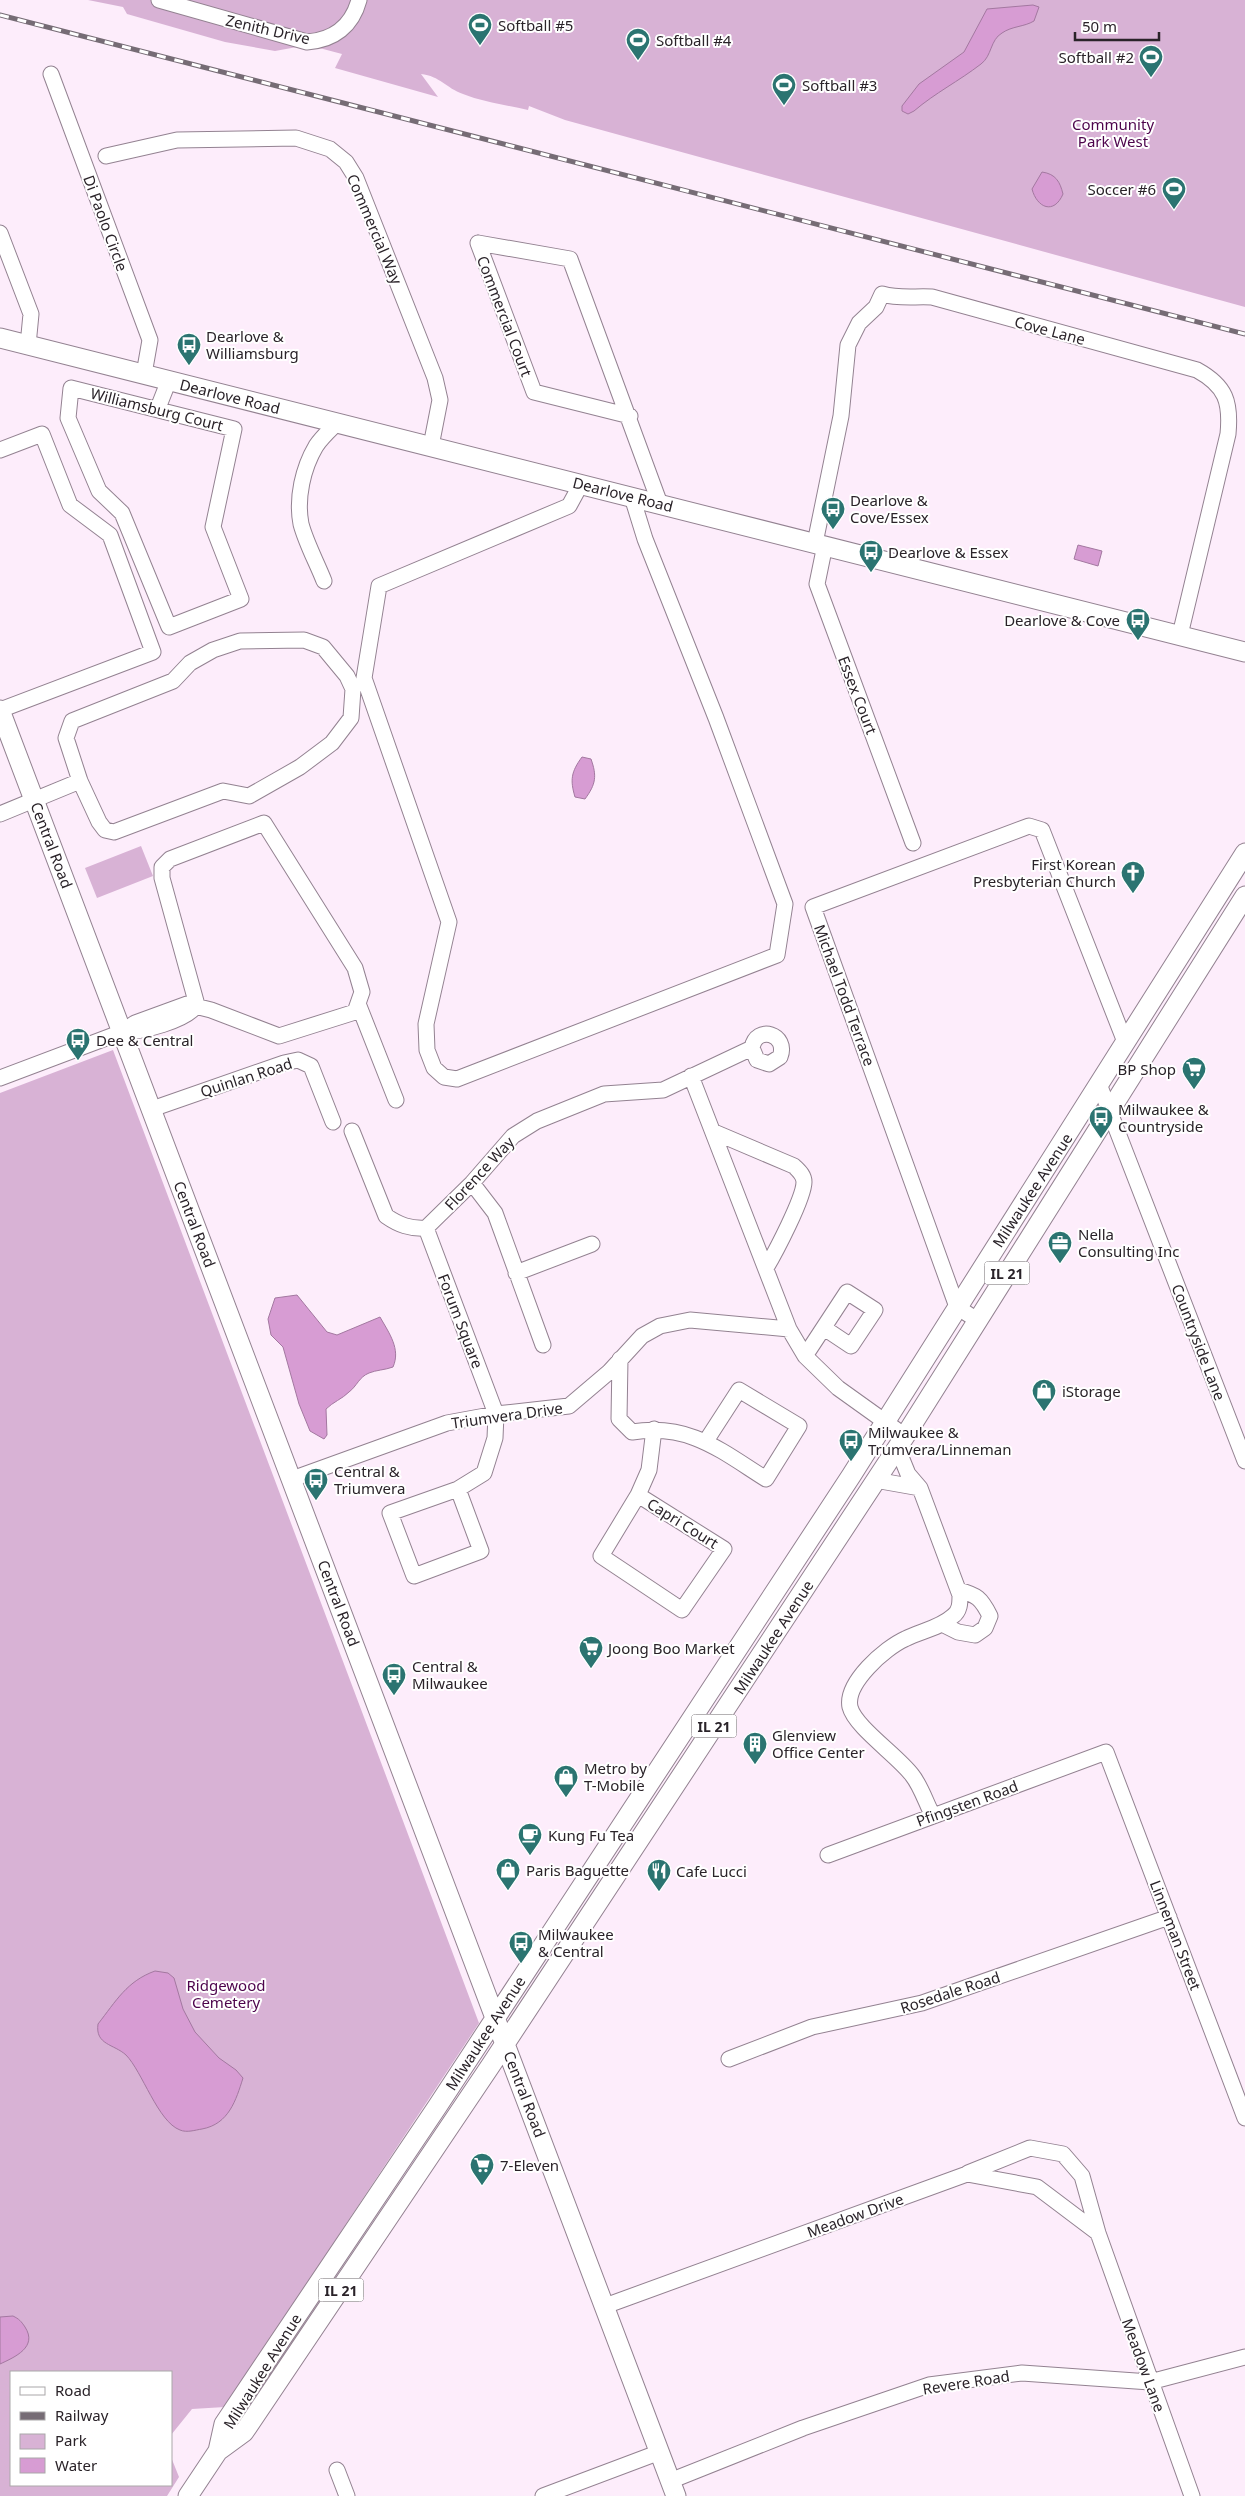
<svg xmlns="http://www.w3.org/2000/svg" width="1245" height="2496" font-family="'Noto Sans',sans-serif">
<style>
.green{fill:#d8b2d5}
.water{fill:#d79cd3;stroke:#a378a0}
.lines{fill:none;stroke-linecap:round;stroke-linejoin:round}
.minor-casing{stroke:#938291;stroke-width:17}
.major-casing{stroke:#938291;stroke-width:21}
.minor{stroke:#fff;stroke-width:15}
.major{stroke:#fff;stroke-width:19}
.rail-casing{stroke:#766c75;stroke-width:5}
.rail{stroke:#fff;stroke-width:3;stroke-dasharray:9;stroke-linecap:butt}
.labels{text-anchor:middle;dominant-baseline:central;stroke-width:4;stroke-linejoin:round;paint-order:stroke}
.shield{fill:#fff;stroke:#6a6569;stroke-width:1}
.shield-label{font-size:14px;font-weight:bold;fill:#2a2329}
.poi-label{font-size:15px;fill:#2a2329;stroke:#fff;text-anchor:start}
.street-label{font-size:15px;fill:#2a2329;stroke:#fff}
.park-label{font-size:15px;fill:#4d044c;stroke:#fff}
</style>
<rect width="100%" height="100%" fill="#fdedfb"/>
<path class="green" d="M 88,0 L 1245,0 L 1245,307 L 565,120 L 529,106 L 528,110 C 507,105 483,102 463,94 C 446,88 440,76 421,74 L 438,97 L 335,68 L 342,54 L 308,45 L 275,51 L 225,42 L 127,14 L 123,7 Z
M 141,846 L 153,876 L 97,898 L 85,868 Z
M 113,1050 L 479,2023 L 225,2407 L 192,2409 L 171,2435 L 171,2372 L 11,2372 L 11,2485 L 171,2485 L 171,2457 L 179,2477 L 167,2496 L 0,2496 L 0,1093 Z"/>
<path class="water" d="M 1033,5 L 1039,7 L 1034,21 C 1024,27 1012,26 1002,33 C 990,40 992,56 981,64 C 959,81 935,93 914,111 L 908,114 L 902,111 L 902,106 L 919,84 L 964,52 L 987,9 Z
M 1042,172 C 1056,174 1060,182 1063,194 C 1054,215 1037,208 1032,189 Z
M 1078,545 L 1102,551 L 1098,566 L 1074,559 Z
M 582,757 L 591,759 C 597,776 596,784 585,799 L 575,797 C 570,780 571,772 582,757 Z
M 297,1295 L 327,1332 L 337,1335 L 380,1317 C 389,1333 401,1349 393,1367 C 385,1370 376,1370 369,1373 C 359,1377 357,1386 349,1392 C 342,1399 333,1402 326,1409 L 327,1435 L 324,1439 L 310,1431 L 299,1404 L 283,1347 L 271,1335 L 268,1319 L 275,1298 Z
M 155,1971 L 168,1973 L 174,1978 L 183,2009 L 195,2032 L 219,2058 L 236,2070 L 243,2078 C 236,2100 229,2124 202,2129 C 195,2130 187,2133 180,2130 C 158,2122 142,2071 126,2055 C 114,2044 95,2045 98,2024 C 116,2001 127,1981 155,1971 Z
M 13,2316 C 19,2319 21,2321 25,2327 C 38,2347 15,2357 0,2364 L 0,2317 Z"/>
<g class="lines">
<defs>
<path id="minor" d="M 159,0 L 307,42 C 334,40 352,26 359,0
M 51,74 L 150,340 L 144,374
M 106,156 L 177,140 L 296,138 L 330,149 L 346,162 L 356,178 L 435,378 L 440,400 L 431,446
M 0,233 L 31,314 L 28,345
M 478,243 L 570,259 L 660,504
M 478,243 L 534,392 L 630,416
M 71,388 L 234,429 L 213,527 L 241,599 L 169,627 L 122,513 L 99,491 L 68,418 Z
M 158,408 L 169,380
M 0,450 L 42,434 L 70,505 L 110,535 L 153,652 L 0,710
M 581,484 L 569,506 L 379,586 L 364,678 L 449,922 L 426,1024 L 427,1050 L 434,1068 L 444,1077 L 457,1079 L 777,955 L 785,904 L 716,718 L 645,539 L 632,497
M 815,543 L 841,416 L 848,345 L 859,323 L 876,307 L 882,294 C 899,299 915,296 932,297 L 1197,370 C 1226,386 1231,402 1228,434 L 1180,635
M 825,545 L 817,584 L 913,843
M 324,581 C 317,563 306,543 301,524 C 296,498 303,468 316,446 C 322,437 330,430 337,423
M 304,640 L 323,647 L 347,676 L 353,689 L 351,718 L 332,743 L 300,767 L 249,796 L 223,791 L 114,832 L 105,830 L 99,822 L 80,781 L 66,738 L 72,721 L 173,681 L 190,663 L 213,650 L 240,641 Z
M 0,814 L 80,781
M 359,1006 L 396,1100
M 691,1076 L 789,1329 L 805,1356 L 838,1388 L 905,1436
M 0,1078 L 122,1032 L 135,1023 L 187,1004 L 211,1010 L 279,1036 L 355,1012 L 362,992 L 355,968 L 264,823 L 170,859 L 162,867 L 162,878 L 197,1005 C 186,1021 142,1032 122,1032
M 1099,1084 L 1245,1461
M 152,1109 L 284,1063 L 298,1060 L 311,1066 L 333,1122
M 352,1131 L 386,1216 C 399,1225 410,1229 426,1228 L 472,1183 L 513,1136 L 537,1121 L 604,1094 L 663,1090 L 752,1048 C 756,1024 789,1034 780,1057 L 769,1064 L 757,1060 L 752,1048
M 714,1132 L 794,1166 C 799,1171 804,1175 804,1182 C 804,1198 775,1253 766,1268
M 472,1183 L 495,1213 L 543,1345
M 426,1228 L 496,1414 L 495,1438 L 484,1473 L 458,1489 L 390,1513 L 414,1576 L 481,1551 L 458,1489
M 516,1273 L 592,1244
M 977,1320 L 957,1307 L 813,907 L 1029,826 L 1042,830 L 1125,1042
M 805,1356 L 847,1292 L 875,1310 L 851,1346 L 824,1328
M 620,1359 L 619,1419 L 632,1432 C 689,1423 720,1450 766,1479 L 799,1426 L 739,1390 L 706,1441
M 897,1447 L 908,1474 L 920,1488 L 960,1595 C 960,1603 960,1611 953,1616 C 940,1628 921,1631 905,1639 C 885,1648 845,1683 850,1707 C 855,1727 898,1756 912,1775 C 921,1786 926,1803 933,1816
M 292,1479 L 447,1423 L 496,1414 L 569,1406 L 609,1372 L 642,1336 L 660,1326 L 690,1320 L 789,1329
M 875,1480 L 920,1488
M 638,1495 L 724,1549 L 682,1610 L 601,1556 L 638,1495 L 649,1470 L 654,1429
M 942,1624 L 958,1632 L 975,1635 L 985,1628 L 990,1616 C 981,1598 977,1595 958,1590
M 828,1855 L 1106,1752 L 1245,2118
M 729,2059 L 812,2027 L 922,2003 L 1169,1917
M 968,2173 L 1030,2148 L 1063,2154 L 1082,2176 L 1098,2233 L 1192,2496
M 605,2306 L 967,2174 L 1037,2187 L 1098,2233
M 337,2470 L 347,2496
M 670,2481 L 803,2428 L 929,2385 L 1022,2373 L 1150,2382 L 1245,2357
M 543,2496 L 660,2452"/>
<path id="major" d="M 0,338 L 1245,652
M 0,710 L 676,2496
M 218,2451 L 224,2424 L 437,2107 L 851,1476 L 1245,853
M 188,2496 L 218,2451 L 244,2432 L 491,2065 L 905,1436 L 1245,896"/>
</defs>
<use href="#minor" class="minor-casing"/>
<use href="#major" class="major-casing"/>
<use href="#minor" class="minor"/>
<use href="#major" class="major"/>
<defs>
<path id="rail" d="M 0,15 L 1245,334"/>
</defs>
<use href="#rail" class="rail-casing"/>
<use href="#rail" class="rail"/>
</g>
<defs>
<symbol id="stadium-pin" viewBox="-11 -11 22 30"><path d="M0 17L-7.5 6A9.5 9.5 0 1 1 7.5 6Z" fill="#2b7471" stroke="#fff"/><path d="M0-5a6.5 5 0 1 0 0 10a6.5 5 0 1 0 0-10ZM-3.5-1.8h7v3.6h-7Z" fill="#fff"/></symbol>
<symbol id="bus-pin" viewBox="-11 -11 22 30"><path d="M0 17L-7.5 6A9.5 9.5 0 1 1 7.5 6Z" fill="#2b7471" stroke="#fff"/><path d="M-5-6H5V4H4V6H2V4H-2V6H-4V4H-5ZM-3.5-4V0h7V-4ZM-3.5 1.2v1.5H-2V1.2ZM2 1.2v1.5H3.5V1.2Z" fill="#fff"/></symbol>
<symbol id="church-pin" viewBox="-11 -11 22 30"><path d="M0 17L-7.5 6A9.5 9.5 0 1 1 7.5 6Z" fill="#2b7471" stroke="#fff"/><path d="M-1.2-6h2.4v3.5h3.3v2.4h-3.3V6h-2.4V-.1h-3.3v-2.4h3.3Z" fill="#fff"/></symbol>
<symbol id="supermarket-pin" viewBox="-11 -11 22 30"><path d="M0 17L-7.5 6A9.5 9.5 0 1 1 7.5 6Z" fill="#2b7471" stroke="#fff"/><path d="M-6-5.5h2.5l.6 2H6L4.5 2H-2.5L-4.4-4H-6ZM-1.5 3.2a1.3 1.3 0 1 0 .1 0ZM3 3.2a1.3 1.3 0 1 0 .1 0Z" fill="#fff"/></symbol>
<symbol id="office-pin" viewBox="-11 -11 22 30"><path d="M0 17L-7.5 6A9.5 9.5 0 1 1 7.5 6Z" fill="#2b7471" stroke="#fff"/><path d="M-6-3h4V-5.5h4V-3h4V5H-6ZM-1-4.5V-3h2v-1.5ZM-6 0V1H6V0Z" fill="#fff"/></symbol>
<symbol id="shop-pin" viewBox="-11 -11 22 30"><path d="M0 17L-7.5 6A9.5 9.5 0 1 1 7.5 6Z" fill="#2b7471" stroke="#fff"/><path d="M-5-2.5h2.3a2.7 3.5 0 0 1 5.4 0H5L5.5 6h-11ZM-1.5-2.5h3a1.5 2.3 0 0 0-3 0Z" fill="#fff"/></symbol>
<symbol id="building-pin" viewBox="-11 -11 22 30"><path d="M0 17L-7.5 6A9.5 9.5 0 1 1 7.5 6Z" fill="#2b7471" stroke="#fff"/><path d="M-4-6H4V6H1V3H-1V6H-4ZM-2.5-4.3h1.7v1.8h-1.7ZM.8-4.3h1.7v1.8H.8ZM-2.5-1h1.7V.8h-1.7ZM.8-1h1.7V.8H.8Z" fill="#fff"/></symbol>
<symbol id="cafe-pin" viewBox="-11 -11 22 30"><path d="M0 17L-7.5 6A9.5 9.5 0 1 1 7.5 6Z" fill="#2b7471" stroke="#fff"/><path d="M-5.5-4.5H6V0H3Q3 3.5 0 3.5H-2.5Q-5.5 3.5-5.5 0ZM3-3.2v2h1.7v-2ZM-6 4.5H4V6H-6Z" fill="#fff"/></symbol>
<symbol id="restaurant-pin" viewBox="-11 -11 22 30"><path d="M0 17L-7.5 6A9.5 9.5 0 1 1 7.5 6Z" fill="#2b7471" stroke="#fff"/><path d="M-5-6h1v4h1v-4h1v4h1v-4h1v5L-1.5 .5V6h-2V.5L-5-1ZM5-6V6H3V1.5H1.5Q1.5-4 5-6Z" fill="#fff"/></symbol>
</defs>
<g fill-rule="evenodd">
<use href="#stadium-pin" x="466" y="11" width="28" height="38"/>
<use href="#stadium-pin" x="624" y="26" width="28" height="38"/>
<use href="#stadium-pin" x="1137" y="43" width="28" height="38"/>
<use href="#stadium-pin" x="770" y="71" width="28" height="38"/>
<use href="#stadium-pin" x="1160" y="175" width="28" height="38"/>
<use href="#bus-pin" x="175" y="331" width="28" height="38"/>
<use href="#bus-pin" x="819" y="495" width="28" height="38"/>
<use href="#bus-pin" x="857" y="538" width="28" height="38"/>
<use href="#bus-pin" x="1124" y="606" width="28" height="38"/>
<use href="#church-pin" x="1119" y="859" width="28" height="38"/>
<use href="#bus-pin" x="64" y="1026" width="28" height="38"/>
<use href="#supermarket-pin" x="1180" y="1055" width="28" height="38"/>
<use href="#bus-pin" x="1087" y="1104" width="28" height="38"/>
<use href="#office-pin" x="1046" y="1229" width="28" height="38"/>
<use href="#shop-pin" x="1030" y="1377" width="28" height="38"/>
<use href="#bus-pin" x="837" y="1427" width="28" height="38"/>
<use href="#bus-pin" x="302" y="1466" width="28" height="38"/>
<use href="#supermarket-pin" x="577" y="1634" width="28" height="38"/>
<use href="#bus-pin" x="380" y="1661" width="28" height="38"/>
<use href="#building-pin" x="741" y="1730" width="28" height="38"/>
<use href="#shop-pin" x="552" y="1763" width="28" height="38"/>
<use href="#cafe-pin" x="516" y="1821" width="28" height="38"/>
<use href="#shop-pin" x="494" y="1856" width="28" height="38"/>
<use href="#restaurant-pin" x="645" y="1857" width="28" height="38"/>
<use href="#bus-pin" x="507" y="1929" width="28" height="38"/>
<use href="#supermarket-pin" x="468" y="2151" width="28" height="38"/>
</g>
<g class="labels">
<g class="shield">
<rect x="984.5" y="1261.5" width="45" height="23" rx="4"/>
<rect x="691.5" y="1714.5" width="45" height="23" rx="4"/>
<rect x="318.5" y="2278.5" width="45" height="23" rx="4"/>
</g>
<g class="shield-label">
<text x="1007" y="1273">IL 21</text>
<text x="714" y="1726">IL 21</text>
<text x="341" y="2290">IL 21</text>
</g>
<g class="poi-label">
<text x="498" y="25">Softball #5</text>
<text x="656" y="40">Softball #4</text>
<text x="1134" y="57" text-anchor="end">Softball #2</text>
<text x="802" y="85">Softball #3</text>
<text x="1156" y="189" text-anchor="end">Soccer #6</text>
<text x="206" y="336">Dearlove &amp;<tspan x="206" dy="17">Williamsburg</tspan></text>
<text x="850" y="500">Dearlove &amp;<tspan x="850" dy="17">Cove/Essex</tspan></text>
<text x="888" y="552">Dearlove &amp; Essex</text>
<text x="1120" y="620" text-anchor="end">Dearlove &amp; Cove</text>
<text x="1116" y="864" text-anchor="end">First Korean<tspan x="1116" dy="17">Presbyterian Church</tspan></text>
<text x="96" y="1040">Dee &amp; Central</text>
<text x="1176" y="1069" text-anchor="end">BP Shop</text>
<text x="1118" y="1109">Milwaukee &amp;<tspan x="1118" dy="17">Countryside</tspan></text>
<text x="1078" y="1234">Nella<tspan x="1078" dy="17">Consulting Inc</tspan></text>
<text x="1062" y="1391">iStorage</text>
<text x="868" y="1432">Milwaukee &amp;<tspan x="868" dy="17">Trumvera/Linneman</tspan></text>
<text x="334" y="1471">Central &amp;<tspan x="334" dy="17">Triumvera</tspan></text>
<text x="608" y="1648">Joong Boo Market</text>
<text x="412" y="1666">Central &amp;<tspan x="412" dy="17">Milwaukee</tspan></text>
<text x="772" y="1735">Glenview<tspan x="772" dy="17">Office Center</tspan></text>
<text x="584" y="1768">Metro by<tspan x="584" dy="17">T-Mobile</tspan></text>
<text x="548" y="1835">Kung Fu Tea</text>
<text x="526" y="1870">Paris Baguette</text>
<text x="676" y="1871">Cafe Lucci</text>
<text x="538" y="1934">Milwaukee<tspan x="538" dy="17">&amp; Central</tspan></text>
<text x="500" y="2165">7-Eleven</text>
</g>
<g class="street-label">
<text transform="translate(268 29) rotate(13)">Zenith Drive</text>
<text transform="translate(106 223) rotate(70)">Di Paolo Circle</text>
<text transform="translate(375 229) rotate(67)">Commercial Way</text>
<text transform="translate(505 316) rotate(69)">Commercial Court</text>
<text transform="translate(1050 330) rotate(15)">Cove Lane</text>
<text transform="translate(230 396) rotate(14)">Dearlove Road</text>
<text transform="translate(157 409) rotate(14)">Williamsburg Court</text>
<text transform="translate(623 494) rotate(14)">Dearlove Road</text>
<text transform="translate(858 695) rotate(69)">Essex Court</text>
<text transform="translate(52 845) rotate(69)">Central Road</text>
<text transform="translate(845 995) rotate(70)">Michael Todd Terrace</text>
<text transform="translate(246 1077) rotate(-18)">Quinlan Road</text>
<text transform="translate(479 1173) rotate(-47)">Florence Way</text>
<text transform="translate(1032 1190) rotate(-57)">Milwaukee Avenue</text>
<text transform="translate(195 1224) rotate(69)">Central Road</text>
<text transform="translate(461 1321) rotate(69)">Forum Square</text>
<text transform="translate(1199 1342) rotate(69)">Countryside Lane</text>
<text transform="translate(507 1415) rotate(-8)">Triumvera Drive</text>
<text transform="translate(683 1523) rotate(32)">Capri Court</text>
<text transform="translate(339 1603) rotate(69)">Central Road</text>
<text transform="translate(773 1637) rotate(-57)">Milwaukee Avenue</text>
<text transform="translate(967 1803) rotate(-20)">Pfingsten Road</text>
<text transform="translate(1176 1935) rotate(69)">Linneman Street</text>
<text transform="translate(950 1992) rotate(-18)">Rosedale Road</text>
<text transform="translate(485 2033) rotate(-57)">Milwaukee Avenue</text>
<text transform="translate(525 2094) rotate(69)">Central Road</text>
<text transform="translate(855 2215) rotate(-20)">Meadow Drive</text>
<text transform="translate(1144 2365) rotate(70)">Meadow Lane</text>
<text transform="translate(262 2371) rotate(-58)">Milwaukee Avenue</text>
<text transform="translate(966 2382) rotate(-9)">Revere Road</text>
</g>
<g class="park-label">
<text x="1113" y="124">Community<tspan x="1113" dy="17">Park West</tspan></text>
<text x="226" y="1985">Ridgewood<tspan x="226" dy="17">Cemetery</tspan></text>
</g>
</g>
<rect x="10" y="2371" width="162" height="115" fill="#ffffff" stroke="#aaa7a9"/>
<rect x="20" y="2387" width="25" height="8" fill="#ffffff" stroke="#aaa7a9"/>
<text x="55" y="2396" font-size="15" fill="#2a2329">Road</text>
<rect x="20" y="2412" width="25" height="8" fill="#766c75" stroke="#aaa7a9"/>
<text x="55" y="2421" font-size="15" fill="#2a2329">Railway</text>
<rect x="20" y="2434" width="25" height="15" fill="#d8b2d5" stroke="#aaa7a9"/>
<text x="55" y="2446" font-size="15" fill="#2a2329">Park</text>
<rect x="20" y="2458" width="25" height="15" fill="#d79cd3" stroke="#aaa7a9"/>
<text x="55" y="2471" font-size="15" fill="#2a2329">Water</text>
<path d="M1075 32v8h84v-8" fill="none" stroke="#2a2329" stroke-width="2.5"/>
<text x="1082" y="32" font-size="15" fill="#2a2329" stroke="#ffffff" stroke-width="4" paint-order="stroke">50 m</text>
</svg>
